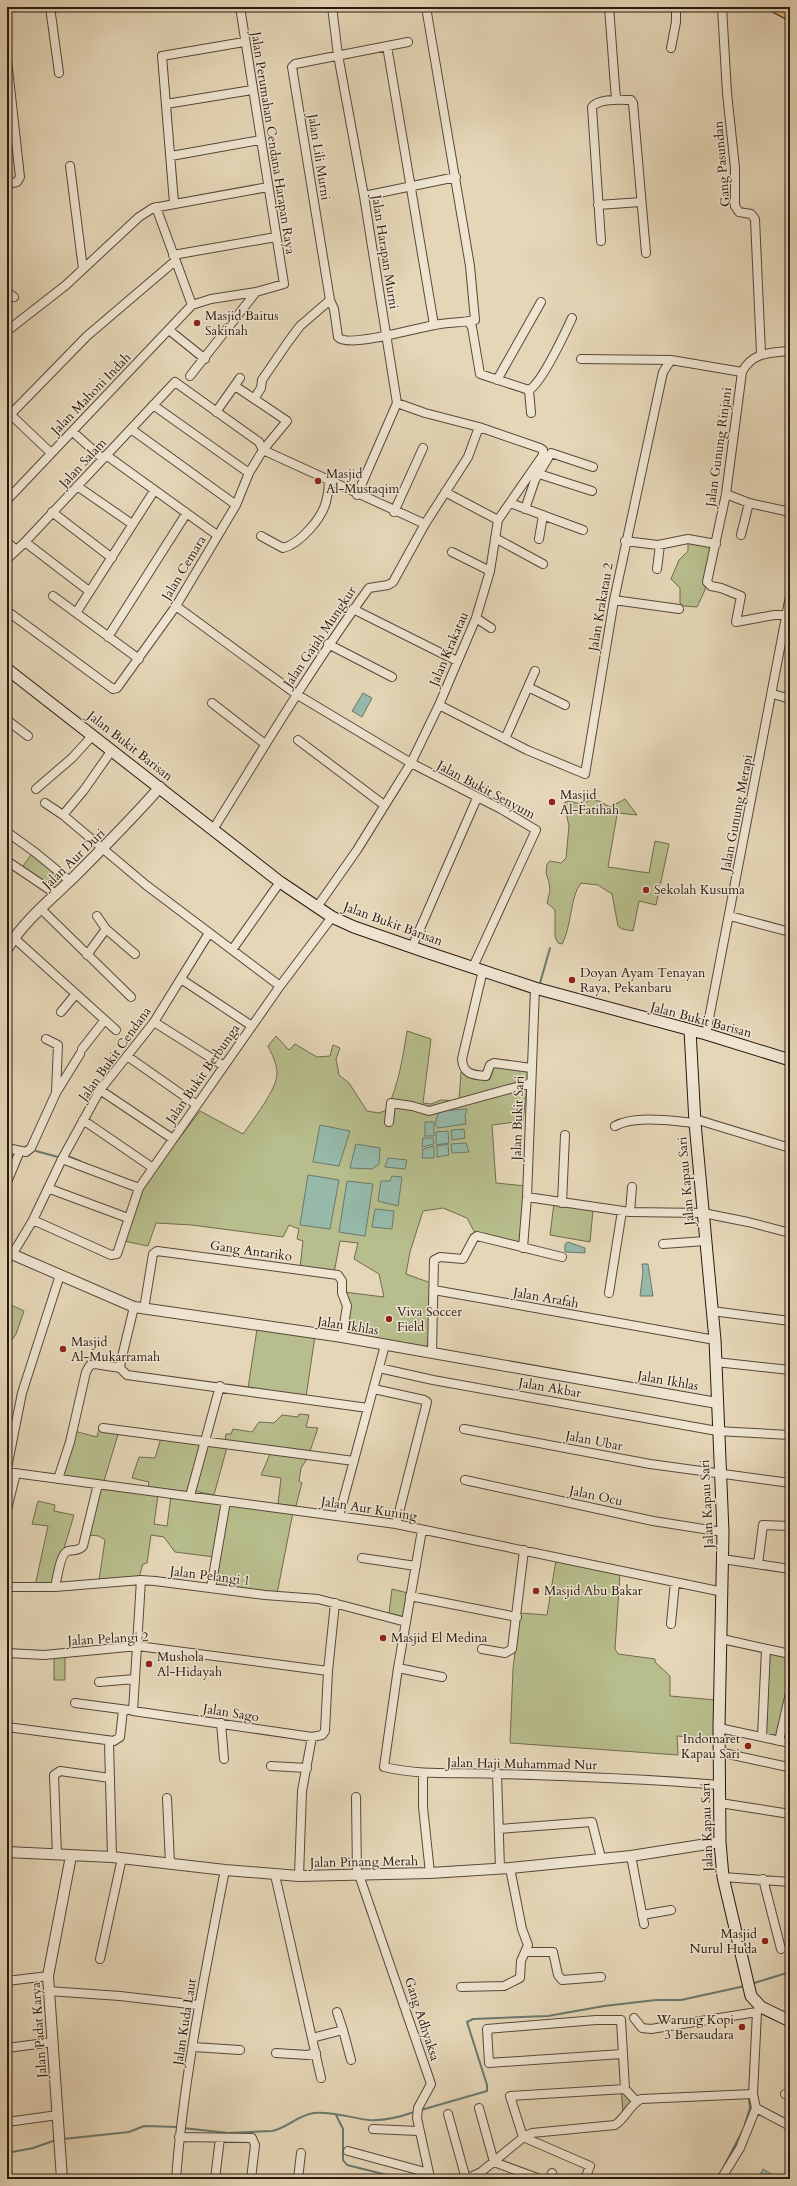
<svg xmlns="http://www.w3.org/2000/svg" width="797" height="2186" font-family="Cardo,serif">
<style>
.green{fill:#b7bd8c;stroke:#706b4e}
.water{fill:#96b9aa;stroke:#6a796d}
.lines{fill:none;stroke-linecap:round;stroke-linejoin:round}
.stream{stroke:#6a796d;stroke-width:2}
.minor-casing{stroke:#57483a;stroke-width:10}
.tertiary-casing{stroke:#57483a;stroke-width:12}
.secondary-casing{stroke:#281911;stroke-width:13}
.primary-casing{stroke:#281911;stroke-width:14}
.minor{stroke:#eee4d0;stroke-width:8}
.tertiary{stroke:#eee4d0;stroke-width:10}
.secondary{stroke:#eee4d0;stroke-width:11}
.primary{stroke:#e2bb7c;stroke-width:12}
.poi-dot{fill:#8f2418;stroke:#eee4d0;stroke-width:1.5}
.labels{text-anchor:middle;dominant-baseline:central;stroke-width:3;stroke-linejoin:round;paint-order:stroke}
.street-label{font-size:13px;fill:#281911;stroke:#eee4d0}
.poi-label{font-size:13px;fill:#281911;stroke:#eee4d0;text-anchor:start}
</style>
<rect width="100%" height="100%" fill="#e5d6b7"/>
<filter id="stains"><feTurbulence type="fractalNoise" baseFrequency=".005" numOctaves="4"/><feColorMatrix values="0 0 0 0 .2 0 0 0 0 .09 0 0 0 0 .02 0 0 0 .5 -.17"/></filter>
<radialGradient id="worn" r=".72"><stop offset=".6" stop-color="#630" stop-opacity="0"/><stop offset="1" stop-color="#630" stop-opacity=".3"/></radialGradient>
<path class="green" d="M 688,543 L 713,545 L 705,590 L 697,607 L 684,606 L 680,603 L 680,588 L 671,579 L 679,560 L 688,551 Z
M 625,799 L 637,815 L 590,810 L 617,815 L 608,867 L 649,873 L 655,841 L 669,844 L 656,905 L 639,901 L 633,931 L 622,929 L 618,926 L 612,894 L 598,885 L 581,883 C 570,896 572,926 562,944 L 558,943 L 555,937 L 555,910 L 547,903 L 550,891 L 549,882 L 546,873 L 547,864 L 550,861 L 561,863 L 566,858 L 569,826 L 564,803 L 568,801 L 581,804 L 590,800 L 599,801 L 610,807 Z
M 33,852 L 67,879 L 55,893 L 21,869 Z
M 407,1031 L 431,1039 L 423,1103 L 431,1104 L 441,1100 L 459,1101 L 461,1072 L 490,1079 L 495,1064 L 529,1070 L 523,1121 L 492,1125 L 496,1183 L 526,1186 L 521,1244 L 475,1233 L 467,1218 L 443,1208 L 423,1211 L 410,1252 L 406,1274 L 431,1283 L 428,1345 L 425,1347 L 346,1332 L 344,1292 L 384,1297 L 379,1274 L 354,1259 L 358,1243 L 340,1241 L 334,1273 L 300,1268 L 303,1241 L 297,1239 L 299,1229 L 289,1225 L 283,1237 L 192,1225 L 156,1223 L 148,1246 L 124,1241 L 142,1187 L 200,1111 L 243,1134 C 252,1121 278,1088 277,1073 C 277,1064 272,1054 268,1046 L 276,1036 L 289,1050 L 295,1044 L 317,1057 L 330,1056 L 333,1045 L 340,1048 L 336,1059 L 339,1075 L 349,1083 L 367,1111 L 379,1113 L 387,1110 C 398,1085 403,1058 407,1031 Z
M 554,1203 L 593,1210 L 590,1242 L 550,1235 Z
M 7,1303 L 24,1311 L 16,1334 L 7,1347 Z
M 257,1329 L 315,1336 L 306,1397 L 248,1388 Z
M 299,1414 L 309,1415 L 306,1427 L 318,1428 L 310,1451 L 225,1441 L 226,1434 L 231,1434 L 233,1429 L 252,1432 L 259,1422 L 274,1423 L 282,1415 L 298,1417 Z
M 99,1429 L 119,1431 L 104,1481 L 61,1477 L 74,1431 L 97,1437 Z
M 161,1438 L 202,1444 L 188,1492 L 148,1487 L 149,1482 L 132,1478 L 139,1457 L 155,1458 Z
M 206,1444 L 227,1447 L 214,1495 L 194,1491 Z
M 270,1454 L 307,1459 L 301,1468 L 299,1481 L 302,1483 L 296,1506 L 278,1504 L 281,1478 L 261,1475 Z
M 100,1489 L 158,1495 L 154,1524 L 167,1526 L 171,1496 L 222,1503 L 214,1557 L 175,1552 L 164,1537 L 151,1535 L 147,1563 L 143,1564 L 139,1577 L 99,1580 L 105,1540 L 99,1536 L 88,1535 Z
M 38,1501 L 55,1505 L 54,1511 L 74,1515 L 53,1585 L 35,1586 L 48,1526 L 32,1524 Z
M 227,1504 L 293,1512 L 277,1594 L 215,1586 Z
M 556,1560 L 620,1573 L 615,1649 L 618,1654 L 655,1659 L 655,1662 L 670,1676 L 670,1696 L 716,1700 L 716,1739 L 677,1736 L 678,1755 L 510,1743 L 513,1669 L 520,1613 L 547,1615 Z
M 392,1589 L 408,1593 L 403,1617 L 389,1613 Z
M 766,1649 L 790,1654 L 790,1693 L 779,1741 L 762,1737 Z
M 54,1657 L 65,1657 L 65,1680 L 54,1680 Z
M 621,2090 L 632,2102 L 623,2112 Z"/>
<path class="water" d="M 363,693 L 372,698 L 362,717 L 352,711 Z
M 467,1109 L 465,1116 L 466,1124 L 438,1128 L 435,1124 L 439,1111 Z
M 425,1122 L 434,1122 L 434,1136 L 425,1136 Z
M 320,1125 L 350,1131 L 339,1166 L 313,1162 Z
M 464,1129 L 465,1138 L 452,1140 L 451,1130 Z
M 448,1131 L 449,1143 L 436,1145 L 436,1132 Z
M 423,1138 L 433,1138 L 434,1144 L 422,1147 Z
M 466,1143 L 469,1152 L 452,1153 L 451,1144 Z
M 356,1144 L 380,1148 L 379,1164 L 372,1169 L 350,1168 Z
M 448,1144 L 449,1155 L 437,1157 L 437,1146 Z
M 434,1146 L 434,1158 L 422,1158 L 423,1149 Z
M 388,1158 L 407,1160 L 405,1169 L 385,1167 Z
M 308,1175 L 339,1180 L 330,1229 L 300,1225 Z
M 392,1176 L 402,1177 L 398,1206 L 378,1201 L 381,1181 L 390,1181 Z
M 347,1181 L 373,1184 L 365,1236 L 339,1232 Z
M 375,1209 L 394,1211 L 392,1229 L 372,1227 Z
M 568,1242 L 585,1248 L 585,1253 L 565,1252 L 565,1244 Z
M 642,1264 L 648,1264 L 653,1296 L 640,1296 L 643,1272 Z
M 763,2169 L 780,2179 L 759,2177 Z"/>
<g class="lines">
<path class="stream" d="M 540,983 L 550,948
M 36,1151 L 58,1157
M 70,1157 L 80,1161
M 751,1984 L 790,1972
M 421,2110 L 487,2091 L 487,2085 L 467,2022 L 473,2019 L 548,2016 L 604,2006 L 656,2000 L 681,2000 L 745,1986
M 336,2115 L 343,2129 L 343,2160 L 347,2165 L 403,2179
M 745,2124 L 750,2108 L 749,2100
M 183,2128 L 228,2133 L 272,2131 C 287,2128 298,2115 314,2113 C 332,2111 351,2118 369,2120 C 385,2121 400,2117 414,2112
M 63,2139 L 129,2132 L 144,2126 L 179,2127
M 7,2153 L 33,2148 L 56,2140
M 721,2172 L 743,2130"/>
<defs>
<path id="minor" d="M 50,7 L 59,73
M 332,7 L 338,55 L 364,196 L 397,403 L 357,495
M 609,7 L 616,100
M 722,7 L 727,93 L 735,168 L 735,206 L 739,212 L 751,214 L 755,219 L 761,353
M 387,46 L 434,325
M 671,48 L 676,22 L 676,7
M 7,60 L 20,177 L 17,182 L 7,184
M 166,104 L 252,90
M 171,156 L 260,140
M 70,166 L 83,269
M 364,196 L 456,177
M 174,203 L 162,56 L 244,42
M 598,205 L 641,202
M 156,207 L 192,305
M 601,241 L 592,107 C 599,98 620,100 631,100 L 633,103 L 646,253
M 173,255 L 276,237
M 7,292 L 14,297
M 330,300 L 334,309 L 338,337 C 348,349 419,327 435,325 C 448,322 462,323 475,320 L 470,266 L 426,7
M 192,305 L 211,299 L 256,292 L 284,284 L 240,7
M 468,321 L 472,327 L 480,374 L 529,390 C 542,383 565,333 572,318
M 169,330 L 205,359
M 7,331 L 66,285 L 139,217 L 153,208 L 268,187
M 581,359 L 671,360
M 190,376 L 256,292
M 497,380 L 541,302
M 529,390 L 531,413
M 254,399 L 261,388 L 262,380 L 288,342 L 300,326 L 330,300 L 292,67 L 295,64 L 408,42
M 397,403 L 425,413 L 479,427 L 468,457 L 425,524
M 153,405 L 249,473
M 216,412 L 240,378
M 10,414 L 51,453
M 7,418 L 87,336 L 175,261
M 131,429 L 236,505
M 73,432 L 103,459
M 106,455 L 217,535
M 539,474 L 592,491
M 77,486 L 132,524
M 445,492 L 498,520
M 726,494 L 749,503 L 790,512
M 7,500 L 192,305
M 510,503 L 583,530
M 525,509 L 535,480 L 551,453 L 593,467
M 52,512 L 112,558
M 394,512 L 423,448
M 741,535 L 749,503
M 261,536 L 283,548 C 300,544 322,518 326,502 C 328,495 329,487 329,480
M 495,538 L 543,564
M 539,539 L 543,515
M 625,541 L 658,545 L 688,539 L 716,544
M 7,542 L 16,550
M 25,542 L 89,591
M 452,552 L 490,571
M 7,559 L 25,542 L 175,382 L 259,442 L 263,450
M 657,569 L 660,545
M 53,596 L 139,659
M 614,600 L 679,609
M 176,606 L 296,694 L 411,763 L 501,809 L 536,830 L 473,967
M 353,609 L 457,661
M 7,611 L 113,689 L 117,688 L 176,606 L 236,505 L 249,473 L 263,450 L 287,421 L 235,386
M 76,613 L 154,491
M 785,615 L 774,615 L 736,622 L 741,596 L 721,588 L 711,586 L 707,582 L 726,494 L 742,372 C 753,352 769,353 790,351
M 476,618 L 491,628
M 108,637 L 186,514
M 328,644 L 392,677
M 528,687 L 565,705
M 773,694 L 790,699
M 212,703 L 265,744
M 439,705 L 527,750 L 585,774 L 614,600 L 663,372 L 671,360 L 742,372
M 7,720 L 28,736
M 505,739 L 535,671
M 298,740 L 384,805
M 36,789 L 72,758 L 93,735
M 45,803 L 63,815 L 146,885 L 280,986
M 63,815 L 84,790 L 112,750
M 214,828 C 264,747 313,665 369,588 L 388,585 L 393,582 L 425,524 L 263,450
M 7,832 L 36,853 L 70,881
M 7,861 L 56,894
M 317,907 L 357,850 L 411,763 L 439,705 L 476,618 L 490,571 L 498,520 L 543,455 L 543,450 L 540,448 L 479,427
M 41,909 L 131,997
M 730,916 L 790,932
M 106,929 L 135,954
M 14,938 L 116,1030
M 412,947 L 477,798
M 232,950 L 280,882
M 87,955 L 106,929 L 97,916
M 483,970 L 462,1059 C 463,1074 472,1075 486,1076 L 490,1065 L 494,1063 L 531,1068
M 181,979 L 252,1026
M 61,1012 L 75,995
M 154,1022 L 224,1066
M 706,1034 L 790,596
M 46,1039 L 58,1045 L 56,1092
M 82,1049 L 104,1021
M 127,1056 L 197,1105
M 100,1090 L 173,1139
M 695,1119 L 790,1148
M 83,1120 L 153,1168
M 389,1122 L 391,1103 L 412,1106 L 429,1111 L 531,1083
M 615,1126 C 635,1115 672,1121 695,1123
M 7,1148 L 26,1152 L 31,1148 L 56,1093 L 80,1054
M 62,1159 L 139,1188
M 7,1182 L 20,1151
M 50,1189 L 128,1218
M 527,1197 L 630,1212 L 703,1213 L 748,1222 L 790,1233
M 562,1203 L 565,1135
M 630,1212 L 632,1187
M 33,1220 L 111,1255 L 117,1254 L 139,1188 L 280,986 L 332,917
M 663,1244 L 705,1241
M 523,1248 L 527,1197 L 535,988
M 12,1255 L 33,1220 L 62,1159 L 100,1090 L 154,1022 L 209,933
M 434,1290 L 715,1340
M 609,1293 L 622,1211
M 134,1307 L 121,1361 L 120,1368 L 127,1375 L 368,1408
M 144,1309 L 153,1254 L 157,1251 L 338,1275 L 342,1281 L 342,1293 L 347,1306 L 342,1337
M 712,1311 L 790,1321
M 432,1352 L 434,1260 L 440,1257 L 463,1259 L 474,1238 L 477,1236 L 562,1257
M 716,1362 L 790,1370
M 379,1368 L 433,1380 L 717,1431 L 790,1435
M 374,1389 L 424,1400 L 427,1402 L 396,1524
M 103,1428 L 354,1461
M 464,1429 L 650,1464 L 790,1483
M 7,1468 L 22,1393 L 60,1275
M 7,1472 L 396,1524 L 723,1592
M 58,1479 L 70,1442 L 86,1372 L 90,1365 L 95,1364 L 120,1368
M 465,1480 L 653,1521 L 723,1532
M 190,1496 L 220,1386
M 7,1509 L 16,1473
M 339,1516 L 385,1345
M 422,1530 L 398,1668 L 384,1767 C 422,1776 460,1772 499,1774 C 572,1776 646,1779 720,1785
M 362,1558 L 416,1566
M 723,1559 L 790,1569
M 758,1564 L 763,1525 L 790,1526
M 141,1580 L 133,1711 L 312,1737 L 322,1735 L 325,1731 L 328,1671 L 335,1603
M 7,1587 L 55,1587 L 141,1580 L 155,1581 L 265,1595 L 318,1599 L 406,1622
M 55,1587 C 57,1580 60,1553 68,1551 C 74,1549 78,1552 83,1546 L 98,1484
M 211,1588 L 226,1501
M 410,1596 L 517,1617
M 671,1624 L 675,1582
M 722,1639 L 790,1654
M 482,1649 L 505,1653 L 512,1649 L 524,1550
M 7,1653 L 44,1655 L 138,1646 L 328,1671
M 398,1668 L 442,1677
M 99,1682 L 135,1679
M 75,1703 L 128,1710
M 221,1723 L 224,1759
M 7,1727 L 114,1741 L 120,1737 L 123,1710
M 719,1728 L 790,1743
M 762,1737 L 766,1649
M 779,1741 L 790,1693
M 109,1742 L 112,1857
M 719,1752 L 788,1767
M 271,1766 L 307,1768
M 423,1773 L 423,1807 L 430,1873
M 497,1773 L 500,1869
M 356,1797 L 357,1875
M 167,1798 L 170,1864
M 720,1803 L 790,1814
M 499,1829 L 592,1822 L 601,1858
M 57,1855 L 54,1775 L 60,1771 L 110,1778
M 631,1856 L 644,1924
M 275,1875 L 321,2078
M 359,1875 L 431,2084 L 418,2108 L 417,2118 L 429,2173
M 299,1876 L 302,1791 L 312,1737
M 723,1877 L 790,1882
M 763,1879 L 781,1949
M 642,1915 L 671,1910
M 526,1952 L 553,1952 L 558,1975 L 562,1980 L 601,1977
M 100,1959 L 122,1858
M 7,1981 L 48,1976
M 461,1987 L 504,1986 L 520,1978 L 521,1961 L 528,1945 L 522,1929 L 510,1868
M 48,1991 L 120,1996 L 198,2005
M 634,2018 L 642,2028 L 651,2029 L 757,2012
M 343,2030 L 351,2060
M 312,2038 L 343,2030 L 337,2012
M 193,2047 L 240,2050
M 7,2048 L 53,2042
M 276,2053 L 307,2055 L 316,2053
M 622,2054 L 489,2063 L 487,2029 L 596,2020 L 621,2020 L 625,2089 L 636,2101
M 785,2094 L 790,2097
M 479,2108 L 494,2162 L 540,2179
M 756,2108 L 790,2126
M 448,2114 L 466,2179
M 7,2122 L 58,2115
M 373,2129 L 418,2131
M 179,2137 L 252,2138 L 255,2145 L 251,2179
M 348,2151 L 429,2173
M 176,2179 C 184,2075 205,1973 225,1870
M 215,2179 L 220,2138
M 298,2179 L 301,2153
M 466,2179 L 481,2172 L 525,2136 L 532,2133 L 615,2125 C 626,2118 630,2104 641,2099 L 753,2094
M 550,2179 L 552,2173
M 585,2179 L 590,2166 L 523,2137 L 510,2096 L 625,2089
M 721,2179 L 740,2148 L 756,2108 L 753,2094 L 757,2012 L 761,2007"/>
<path id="tertiary" d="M 7,949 C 24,921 50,900 73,878 C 103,848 132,819 160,787
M 7,1252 L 134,1307 L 342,1337 L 717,1403
M 7,1852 L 112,1857 L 225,1870 L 299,1876 L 430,1873 L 510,1868 L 631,1856 L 720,1842
M 62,2179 L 48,1976 L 71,1856"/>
<path id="secondary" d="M 7,669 L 280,882 L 332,917 L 354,927 L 426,952 L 535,988 L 706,1034 L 790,1060
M 690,1030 L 695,1123 L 715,1340 L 723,1532 L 719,1728 L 720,1842 L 723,1877 L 751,1996 L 761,2007 L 790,2021"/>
<path id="primary" d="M 777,7 L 790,14"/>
</defs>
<use href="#minor" class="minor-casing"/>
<use href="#tertiary" class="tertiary-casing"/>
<use href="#secondary" class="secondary-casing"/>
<use href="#primary" class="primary-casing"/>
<use href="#minor" class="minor"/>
<use href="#tertiary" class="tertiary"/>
<use href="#secondary" class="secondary"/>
<use href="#primary" class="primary"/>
</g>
<g class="poi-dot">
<circle cx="197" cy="323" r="4"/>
<circle cx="318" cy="481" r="4"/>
<circle cx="552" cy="802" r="4"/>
<circle cx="646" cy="890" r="4"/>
<circle cx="572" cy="980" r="4"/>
<circle cx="389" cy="1319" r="4"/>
<circle cx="63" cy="1349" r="4"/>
<circle cx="536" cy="1591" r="4"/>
<circle cx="383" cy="1638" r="4"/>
<circle cx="149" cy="1664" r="4"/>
<circle cx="748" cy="1746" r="4"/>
<circle cx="765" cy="1941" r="4"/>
<circle cx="742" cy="2027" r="4"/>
</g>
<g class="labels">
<g class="street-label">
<text transform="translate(273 143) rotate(81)">Jalan Perumahan Cendana Harapan Raya</text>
<text transform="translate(319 157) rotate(81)">Jalan Lili Murni</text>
<text transform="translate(722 164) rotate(-95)">Gang Pasundan</text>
<text transform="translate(385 252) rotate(81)">Jalan Harapan Murni</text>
<text transform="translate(91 394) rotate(-46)">Jalan Mahoni Indah</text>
<text transform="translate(719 447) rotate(-82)">Jalan Gunung Rinjani</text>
<text transform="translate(83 463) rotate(-47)">Jalan Salam</text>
<text transform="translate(184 568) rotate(-59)">Jalan Cemara</text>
<text transform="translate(601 607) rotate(-80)">Jalan Krakatau 2</text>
<text transform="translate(320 637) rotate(-56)">Jalan Gajah Mungkur</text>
<text transform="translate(449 649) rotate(-67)">Jalan Krakatau</text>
<text transform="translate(130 746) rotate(38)">Jalan Bukit Barisan</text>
<text transform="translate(486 790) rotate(28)">Jalan Bukit Senyum</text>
<text transform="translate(737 813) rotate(-79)">Jalan Gunung Merapi</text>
<text transform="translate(74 859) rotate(-44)">Jalan Aur Duri</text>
<text transform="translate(393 924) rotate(20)">Jalan Bukit Barisan</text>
<text transform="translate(701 1020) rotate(15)">Jalan Bukit Barisan</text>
<text transform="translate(115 1054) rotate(-54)">Jalan Bukit Cendana</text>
<text transform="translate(203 1074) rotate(-55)">Jalan Bukit Berbunga</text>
<text transform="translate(518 1118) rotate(-88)">Jalan Bukit Sari</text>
<text transform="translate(686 1181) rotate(-95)">Jalan Kapau Sari</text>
<text transform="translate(251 1251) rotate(8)">Gang Antariko</text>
<text transform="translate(546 1298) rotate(10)">Jalan Arafah</text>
<text transform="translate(348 1326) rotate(9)">Jalan Ikhlas</text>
<text transform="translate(668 1381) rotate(10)">Jalan Ikhlas</text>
<text transform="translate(550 1388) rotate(10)">Jalan Akbar</text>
<text transform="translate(594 1441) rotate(11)">Jalan Ubar</text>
<text transform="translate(596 1496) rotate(12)">Jalan Ocu</text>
<text transform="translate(707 1504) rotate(-93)">Jalan Kapau Sari</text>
<text transform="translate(369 1509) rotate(9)">Jalan Aur Kuning</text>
<text transform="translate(210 1576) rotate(7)">Jalan Pelangi 1</text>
<text transform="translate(108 1639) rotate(-3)">Jalan Pelangi 2</text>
<text transform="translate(231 1713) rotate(9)">Jalan Sago</text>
<text transform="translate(522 1764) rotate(1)">Jalan Haji Muhammad Nur</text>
<text transform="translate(707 1827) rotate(-92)">Jalan Kapau Sari</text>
<text transform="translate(364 1862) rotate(-1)">Jalan Pinang Merah</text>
<text transform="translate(422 2019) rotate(72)">Gang Adhyaksa</text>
<text transform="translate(185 2022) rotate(-81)">Jalan Kuda Laut</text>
<text transform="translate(39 2030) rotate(-94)">Jalan Padat Karya</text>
</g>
<g class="poi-label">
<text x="205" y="316">Masjid Baitus<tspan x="205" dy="15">Sakinah</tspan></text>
<text x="326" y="474">Masjid<tspan x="326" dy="15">Al-Mustaqim</tspan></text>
<text x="560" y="795">Masjid<tspan x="560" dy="15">Al-Fatihah</tspan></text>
<text x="654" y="890">Sekolah Kusuma</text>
<text x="580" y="973">Doyan Ayam Tenayan<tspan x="580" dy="15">Raya, Pekanbaru</tspan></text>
<text x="397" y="1312">Viva Soccer<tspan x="397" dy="15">Field</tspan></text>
<text x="71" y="1342">Masjid<tspan x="71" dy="15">Al-Mukarramah</tspan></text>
<text x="544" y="1591">Masjid Abu Bakar</text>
<text x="391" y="1638">Masjid El Medina</text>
<text x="157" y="1657">Mushola<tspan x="157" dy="15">Al-Hidayah</tspan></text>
<text x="740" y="1739" text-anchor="end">Indomaret<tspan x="740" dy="15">Kapau Sari</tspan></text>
<text x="757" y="1934" text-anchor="end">Masjid<tspan x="757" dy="15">Nurul Huda</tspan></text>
<text x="734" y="2020" text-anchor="end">Warung Kopi<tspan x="734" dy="15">3 Bersaudara</tspan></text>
</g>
</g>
<rect width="797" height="2186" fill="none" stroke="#e5d6b7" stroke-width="24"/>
<rect x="8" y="8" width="781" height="2170" fill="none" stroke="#281911" stroke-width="2"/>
<rect x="12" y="12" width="773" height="2162" fill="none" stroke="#281911"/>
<rect width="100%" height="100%" filter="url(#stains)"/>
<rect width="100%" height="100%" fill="url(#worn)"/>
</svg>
